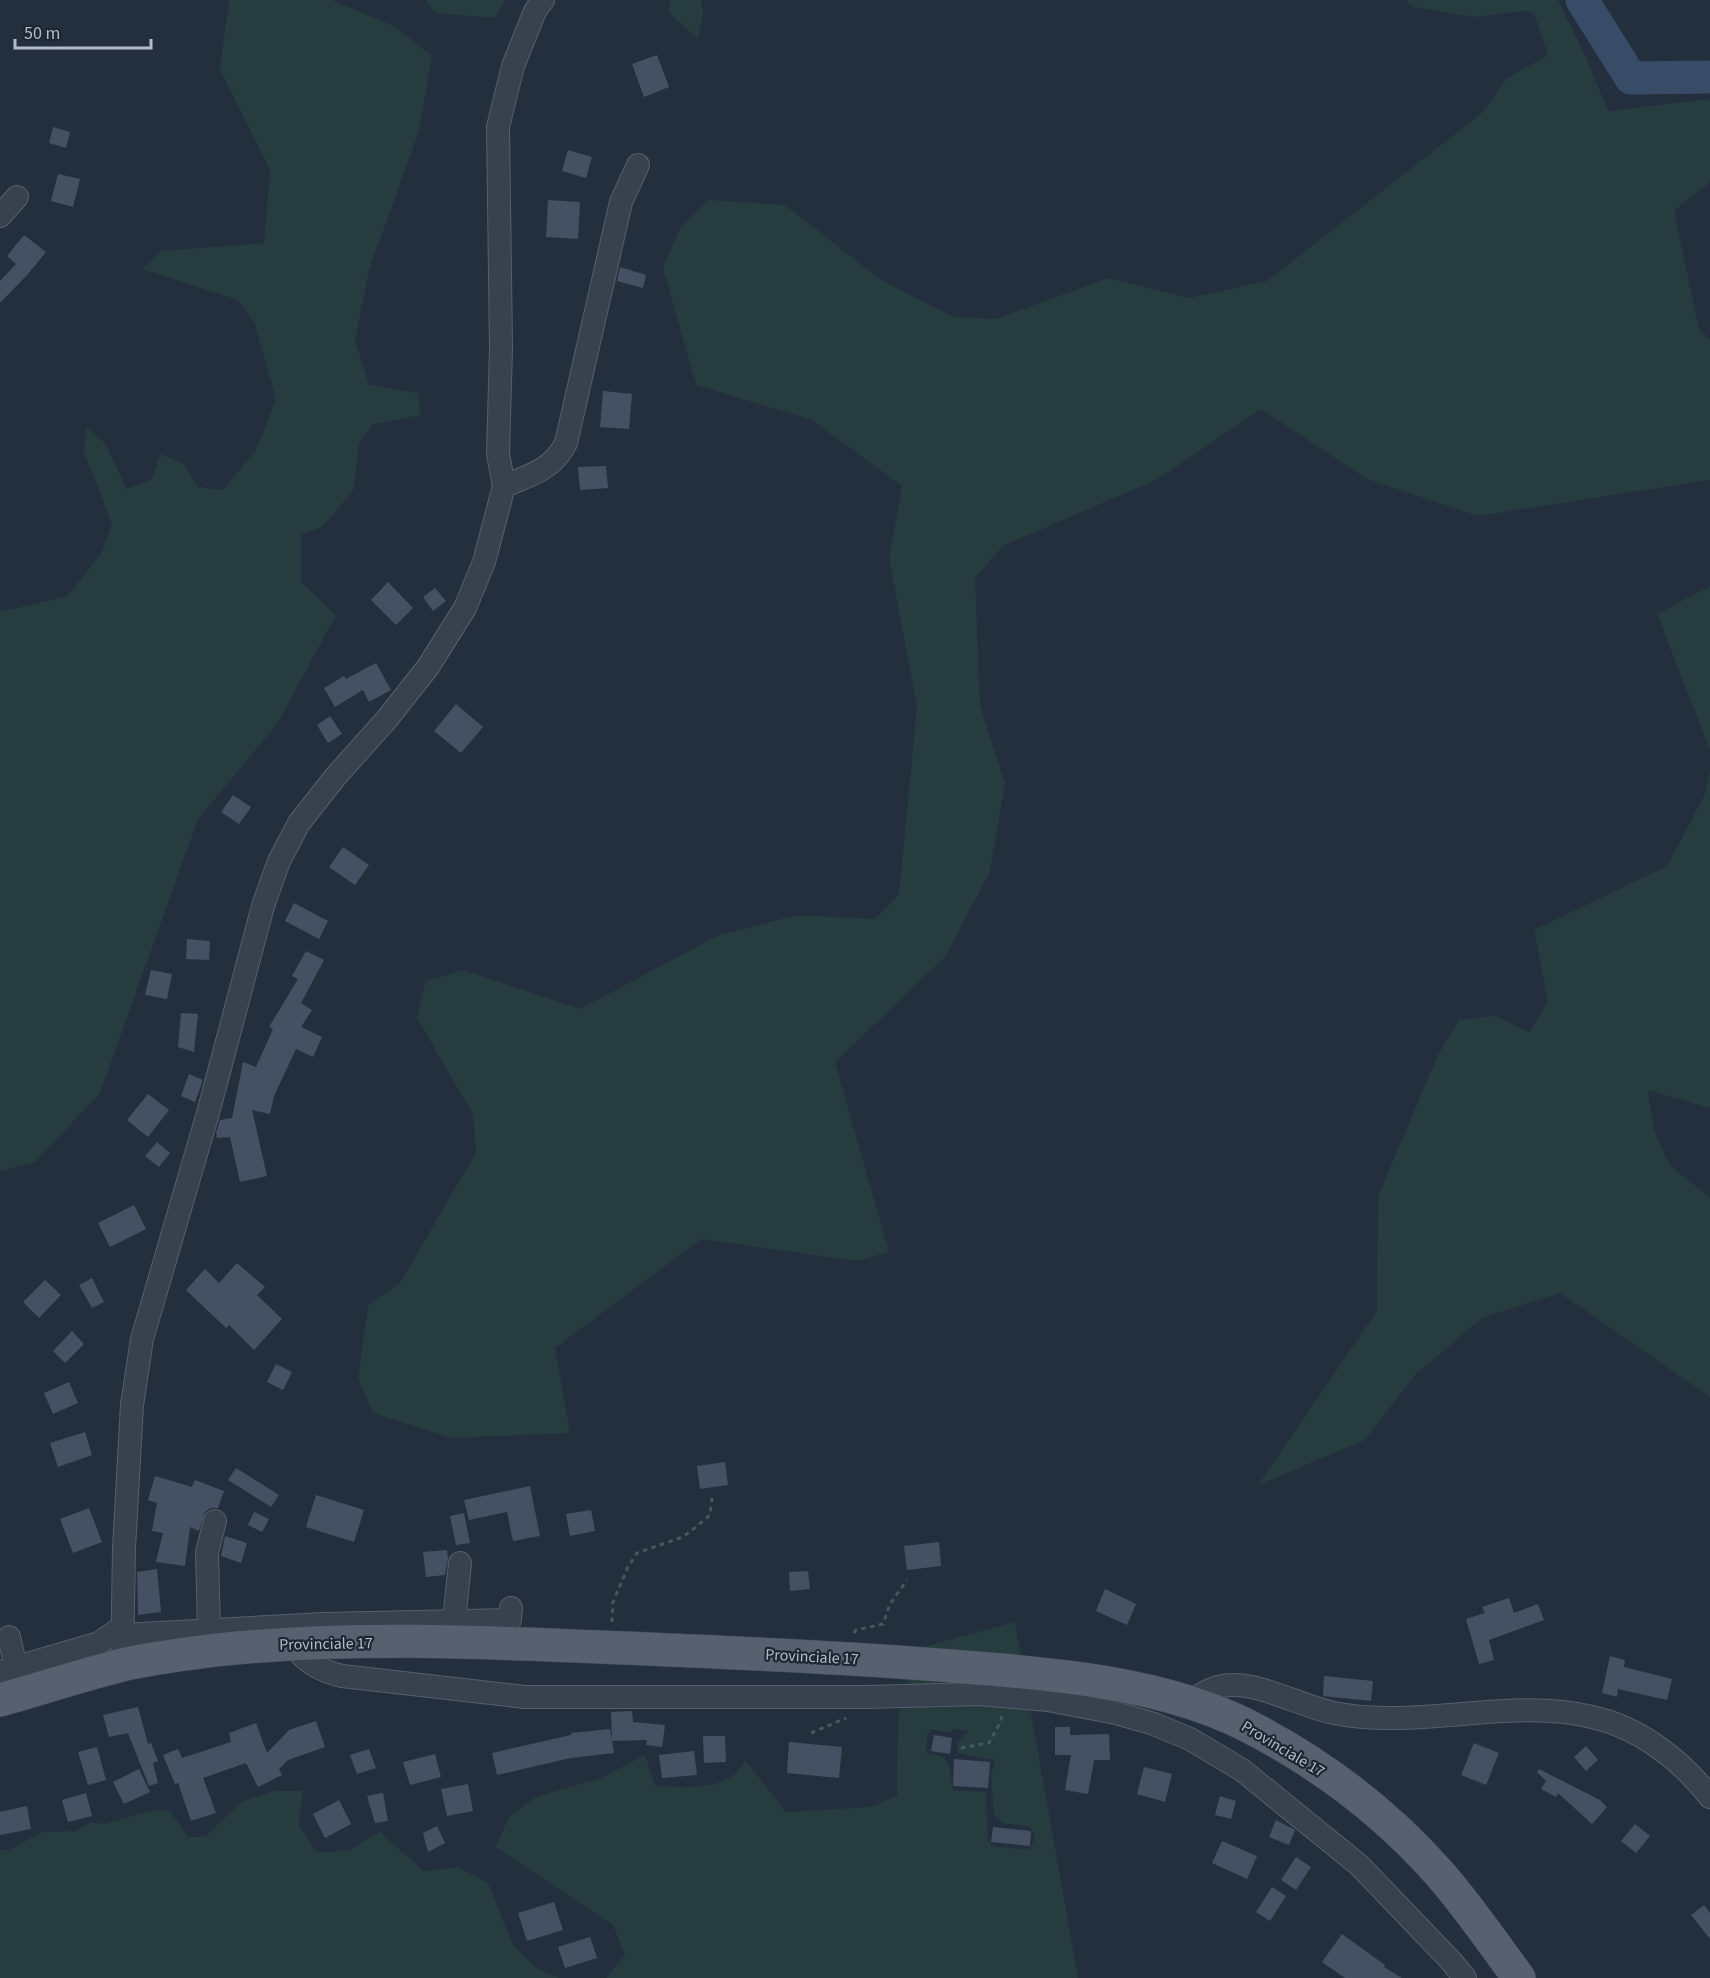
<svg xmlns="http://www.w3.org/2000/svg" width="1710" height="1978" font-family="'Source Sans 3',sans-serif">
<style>
.green{fill:#263c3f;fill-rule:evenodd}
.lines{fill:none;stroke-linecap:round;stroke-linejoin:round}
.river{stroke:#394c67;stroke-width:33}
.building{fill:#455162}
.street-casing{stroke:#565f6c;stroke-width:24}
.primary-casing{stroke:#414a57;stroke-width:34}
.path{stroke:#44595c;stroke-width:3;stroke-dasharray:4.5 4.5;stroke-linecap:butt}
.street{stroke:#38414e;stroke-width:22}
.primary{stroke:#56606e;stroke-width:33}
.labels{text-anchor:middle;dominant-baseline:central;stroke-width:4.5;stroke-linejoin:round;paint-order:stroke}
.street-label{font-size:16px;fill:#b4bcc9;stroke:#1d2633}
</style>
<rect width="100%" height="100%" fill="#242f3e"/>
<path class="green" d="M 229,0 L 332,0 L 394,26 L 432,56 L 419,131 L 369,270 L 355,340 L 369,385 L 418,393 L 421,415 L 373,424 L 359,444 L 353,491 L 322,527 L 301,535 L 301,582 L 336,615 L 277,724 L 198,819 L 100,1093 L 35,1162 L 0,1171 L 0,612 L 68,596 L 102,552 L 112,524 L 84,452 L 86,427 L 105,443 L 127,489 L 152,480 L 160,454 L 184,464 L 198,487 L 223,490 L 256,450 L 276,399 L 254,322 L 238,300 L 143,269 L 162,251 L 264,243 L 270,170 L 220,70 Z
M 426,0 L 506,0 L 494,18 L 435,13 Z
M 670,0 L 701,0 L 703,14 L 698,39 L 669,13 Z
M 1406,0 L 1558,0 L 1587,60 L 1608,111 L 1710,99 L 1710,182 L 1674,211 L 1699,329 L 1710,340 L 1710,480 L 1478,516 L 1367,479 L 1261,409 L 1158,479 L 1003,546 L 975,578 L 980,705 L 1005,784 L 990,871 L 946,956 L 835,1062 L 889,1252 L 857,1261 L 701,1239 L 555,1348 L 570,1433 L 452,1438 L 373,1413 L 358,1379 L 368,1305 L 399,1284 L 476,1153 L 473,1114 L 417,1018 L 426,981 L 464,970 L 580,1009 L 719,935 L 797,915 L 875,919 L 899,894 L 917,706 L 889,559 L 902,486 L 812,420 L 696,385 L 663,268 L 680,229 L 709,200 L 785,205 L 881,280 L 954,317 L 995,319 L 1109,278 L 1189,298 L 1267,281 L 1482,113 L 1506,79 L 1548,55 L 1534,13 L 1522,11 L 1475,17 L 1413,7 Z
M 1710,586 L 1710,750 L 1657,614 Z
M 1710,771 L 1710,1108 L 1648,1090 L 1654,1131 L 1670,1166 L 1710,1197 L 1710,1397 L 1560,1293 L 1482,1318 L 1415,1375 L 1365,1440 L 1258,1485 L 1377,1311 L 1378,1196 L 1438,1055 L 1459,1020 L 1495,1016 L 1529,1032 L 1548,1001 L 1534,930 L 1667,866 L 1704,796 Z
M 1015,1622 L 1078,1978 L 606,1978 L 625,1955 L 613,1925 L 496,1847 L 509,1816 L 536,1797 L 601,1778 L 645,1755 L 655,1786 C 680,1787 712,1791 734,1775 C 738,1772 742,1765 745,1760 L 786,1812 L 871,1807 L 897,1796 L 898,1719 L 916,1649 ZM 932,1729 L 948,1733 L 955,1729 L 969,1731 L 957,1744 L 958,1753 L 995,1760 L 991,1776 L 994,1815 L 1004,1823 L 1030,1827 L 1035,1836 L 1030,1850 L 992,1846 L 988,1839 L 986,1792 L 953,1790 L 950,1770 L 945,1758 L 926,1753 L 927,1735 Z
M 273,1791 L 303,1791 L 299,1825 L 317,1853 L 350,1850 L 380,1832 L 424,1871 L 458,1867 L 488,1883 L 513,1945 L 538,1969 L 560,1978 L 0,1978 L 0,1850 L 9,1850 L 42,1832 L 76,1831 L 91,1822 L 104,1824 L 154,1810 L 170,1811 L 188,1837 L 205,1837 L 241,1802 Z"/>
<g class="lines">
<path class="river" d="M 1582,0 L 1631,78 L 1710,77"/>
</g>
<path class="building" d="M 657,55 L 669,87 L 644,97 L 632,64 Z
M 53,127 L 70,132 L 66,148 L 49,143 Z
M 568,150 L 592,157 L 586,178 L 562,171 Z
M 58,174 L 80,179 L 73,207 L 51,201 Z
M 548,200 L 580,202 L 578,239 L 546,237 Z
M 24,235 L 46,252 L 28,274 L 0,303 L 0,281 L 16,264 L 7,256 Z
M 620,267 L 646,275 L 643,288 L 617,281 Z
M 603,391 L 632,394 L 629,429 L 600,427 Z
M 606,466 L 608,488 L 580,490 L 578,467 Z
M 388,582 L 413,608 L 396,625 L 371,600 Z
M 435,588 L 446,601 L 433,611 L 423,597 Z
M 376,663 L 391,690 L 369,702 L 363,690 L 335,707 L 324,688 L 344,676 L 346,679 Z
M 456,704 L 483,727 L 461,753 L 434,731 Z
M 330,716 L 342,734 L 328,743 L 317,725 Z
M 233,795 L 251,807 L 239,824 L 221,812 Z
M 343,847 L 369,865 L 355,885 L 329,867 Z
M 294,903 L 328,921 L 319,939 L 285,921 Z
M 187,939 L 210,941 L 209,960 L 186,959 Z
M 306,951 L 324,960 L 301,1003 L 312,1010 L 301,1027 L 322,1037 L 313,1057 L 296,1049 L 274,1096 L 270,1114 L 252,1110 L 267,1176 L 240,1182 L 230,1137 L 217,1138 L 216,1133 L 220,1120 L 232,1118 L 243,1062 L 256,1067 L 273,1029 L 269,1027 L 298,979 L 292,976 Z
M 151,970 L 172,974 L 167,999 L 145,995 Z
M 181,1013 L 198,1014 L 194,1052 L 178,1047 Z
M 189,1074 L 203,1080 L 195,1102 L 181,1096 Z
M 148,1094 L 169,1110 L 148,1137 L 127,1120 Z
M 157,1142 L 170,1153 L 159,1167 L 145,1156 Z
M 134,1205 L 146,1229 L 110,1247 L 98,1223 Z
M 237,1263 L 265,1287 L 257,1295 L 282,1319 L 254,1350 L 229,1325 L 226,1328 L 186,1290 L 205,1269 L 219,1283 Z
M 92,1278 L 104,1302 L 92,1308 L 79,1285 Z
M 45,1280 L 61,1295 L 39,1318 L 23,1302 Z
M 72,1331 L 84,1344 L 65,1363 L 53,1351 Z
M 276,1364 L 292,1372 L 283,1390 L 267,1382 Z
M 69,1382 L 78,1403 L 53,1414 L 44,1393 Z
M 85,1432 L 92,1455 L 58,1467 L 50,1443 Z
M 725,1462 L 728,1485 L 700,1489 L 697,1466 Z
M 236,1468 L 279,1495 L 271,1507 L 228,1480 Z
M 155,1476 L 192,1487 L 195,1480 L 224,1491 L 218,1508 L 211,1508 L 205,1512 L 199,1531 L 190,1527 L 185,1566 L 156,1562 L 163,1533 L 152,1531 L 157,1503 L 148,1500 Z
M 530,1486 L 540,1536 L 513,1541 L 507,1512 L 469,1520 L 464,1500 Z
M 316,1495 L 364,1510 L 354,1542 L 306,1527 Z
M 89,1508 L 102,1542 L 73,1553 L 60,1519 Z
M 591,1510 L 595,1531 L 570,1536 L 566,1514 Z
M 254,1512 L 269,1519 L 262,1532 L 248,1525 Z
M 464,1513 L 470,1543 L 456,1545 L 450,1516 Z
M 225,1536 L 247,1543 L 241,1563 L 221,1556 Z
M 939,1542 L 941,1566 L 907,1570 L 904,1546 Z
M 447,1550 L 448,1559 L 445,1575 L 426,1577 L 423,1552 Z
M 157,1569 L 161,1612 L 138,1615 L 137,1572 Z
M 808,1571 L 810,1589 L 790,1591 L 789,1572 Z
M 1105,1589 L 1136,1604 L 1127,1625 L 1096,1611 Z
M 1509,1598 L 1514,1613 L 1538,1604 L 1544,1620 L 1489,1640 L 1494,1660 L 1479,1664 L 1466,1619 L 1485,1613 L 1482,1607 Z
M 1610,1656 L 1625,1660 L 1624,1667 L 1672,1679 L 1667,1700 L 1618,1689 L 1617,1697 L 1602,1693 Z
M 1324,1676 L 1373,1681 L 1371,1701 L 1323,1696 Z
M 138,1707 L 148,1744 L 151,1743 L 158,1761 L 153,1763 L 158,1783 L 149,1786 L 128,1733 L 109,1737 L 103,1715 Z
M 632,1711 L 633,1722 L 665,1725 L 662,1747 L 646,1745 L 647,1740 L 612,1741 L 611,1712 Z
M 316,1721 L 325,1747 L 288,1760 L 279,1769 L 282,1775 L 258,1787 L 246,1763 L 203,1778 L 216,1813 L 191,1821 L 178,1783 L 175,1784 L 163,1755 L 178,1749 L 182,1758 L 231,1742 L 229,1733 L 256,1723 L 267,1753 L 289,1730 Z
M 1055,1727 L 1070,1727 L 1070,1735 L 1109,1734 L 1110,1760 L 1094,1760 L 1088,1794 L 1065,1790 L 1071,1755 L 1055,1755 Z
M 610,1729 L 614,1753 L 571,1758 L 497,1775 L 492,1753 L 571,1735 L 571,1733 Z
M 934,1735 L 952,1738 L 950,1754 L 931,1751 Z
M 703,1736 L 725,1736 L 726,1762 L 704,1763 Z
M 789,1742 L 842,1747 L 839,1778 L 787,1773 Z
M 1474,1743 L 1499,1753 L 1486,1785 L 1461,1775 Z
M 1586,1746 L 1598,1760 L 1586,1771 L 1574,1757 Z
M 97,1747 L 106,1780 L 88,1785 L 78,1752 Z
M 369,1749 L 376,1768 L 357,1774 L 350,1755 Z
M 694,1751 L 697,1775 L 662,1778 L 659,1755 Z
M 435,1754 L 441,1777 L 410,1785 L 403,1762 Z
M 954,1759 L 990,1762 L 988,1788 L 953,1786 Z
M 1144,1767 L 1172,1774 L 1165,1802 L 1137,1794 Z
M 139,1769 L 150,1792 L 124,1804 L 113,1782 Z
M 1539,1769 L 1600,1800 L 1607,1807 L 1592,1824 L 1558,1793 L 1556,1797 L 1541,1789 L 1546,1781 L 1537,1772 Z
M 468,1784 L 473,1811 L 447,1816 L 441,1789 Z
M 86,1793 L 92,1816 L 68,1822 L 62,1800 Z
M 383,1793 L 388,1821 L 375,1823 L 367,1796 Z
M 1220,1796 L 1236,1801 L 1231,1819 L 1215,1815 Z
M 339,1800 L 351,1824 L 325,1838 L 313,1814 Z
M 27,1806 L 31,1829 L 0,1835 L 0,1812 Z
M 1276,1820 L 1295,1830 L 1289,1845 L 1269,1837 Z
M 1635,1824 L 1650,1836 L 1636,1853 L 1621,1841 Z
M 437,1826 L 445,1843 L 428,1852 L 423,1833 Z
M 993,1827 L 1031,1831 L 1030,1846 L 991,1842 Z
M 1222,1841 L 1257,1856 L 1247,1879 L 1212,1863 Z
M 1296,1857 L 1311,1867 L 1296,1890 L 1281,1880 Z
M 1272,1887 L 1286,1896 L 1270,1921 L 1256,1912 Z
M 554,1902 L 563,1930 L 527,1941 L 518,1913 Z
M 1704,1905 L 1710,1913 L 1710,1939 L 1691,1915 Z
M 1342,1934 L 1385,1965 L 1384,1967 L 1402,1978 L 1345,1978 L 1322,1962 Z
M 590,1937 L 597,1958 L 565,1968 L 558,1947 Z"/>
<g class="lines">
<defs>
<path id="street" d="M 0,216 L 17,197
M 504,486 C 531,475 552,470 566,443 L 621,202 L 638,165
M 454,1621 L 460,1563
M 209,1630 L 207,1552 L 215,1521
M 122,1635 L 323,1624 L 510,1620 L 511,1608
M 9,1637 L 16,1667
M 291,1644 C 307,1662 317,1670 342,1676 L 525,1697 L 866,1697 L 980,1694 L 1048,1700 L 1116,1713 L 1154,1724 L 1190,1739 L 1242,1770 L 1359,1865 L 1451,1961 L 1465,1978
M 122,1665 L 124,1549 L 132,1405 L 142,1339 L 208,1113 L 263,906 L 279,861 L 299,823 L 336,776 L 387,719 L 428,667 L 465,608 L 484,562 L 504,486 L 498,454 L 501,348 L 498,127 L 513,66 L 535,11 L 543,0
M 0,1672 L 99,1643 L 122,1627
M 1188,1702 C 1196,1698 1203,1693 1212,1689 C 1248,1674 1297,1706 1334,1713 C 1418,1730 1510,1697 1592,1717 C 1639,1727 1681,1760 1710,1797"/>
<path id="primary" d="M 0,1700 C 39,1689 79,1676 118,1666 C 150,1658 184,1654 216,1650 C 374,1633 534,1645 693,1651 C 783,1655 873,1659 963,1667 C 1055,1674 1161,1683 1244,1724 C 1317,1761 1385,1812 1439,1873 C 1468,1906 1493,1943 1519,1978"/>
</defs>
<use href="#street" class="street-casing"/>
<use href="#primary" class="primary-casing"/>
<path class="path" d="M 612,1622 L 613,1602 L 628,1567 L 637,1553 L 680,1538 L 690,1532 L 710,1515 L 712,1498
M 854,1633 L 856,1630 L 883,1624 L 890,1604 L 907,1580
M 811,1733 L 846,1718
M 961,1748 L 989,1743 L 1001,1721 L 1002,1716"/>
<use href="#street" class="street"/>
<use href="#primary" class="primary"/>
</g>
<g class="labels">
<g class="street-label">
<text transform="translate(326 1644) rotate(-1)">Provinciale 17</text>
<text transform="translate(812 1657) rotate(3)">Provinciale 17</text>
<text transform="translate(1283 1749) rotate(31)">Provinciale 17</text>
</g>
</g>
<path d="M15 39v9h136v-9" fill="none" stroke="#b4bcc9" stroke-width="3"/>
<text x="24" y="39" font-size="18" fill="#b4bcc9" stroke="#1d2633" stroke-width="4.5" paint-order="stroke">50 m</text>
</svg>
